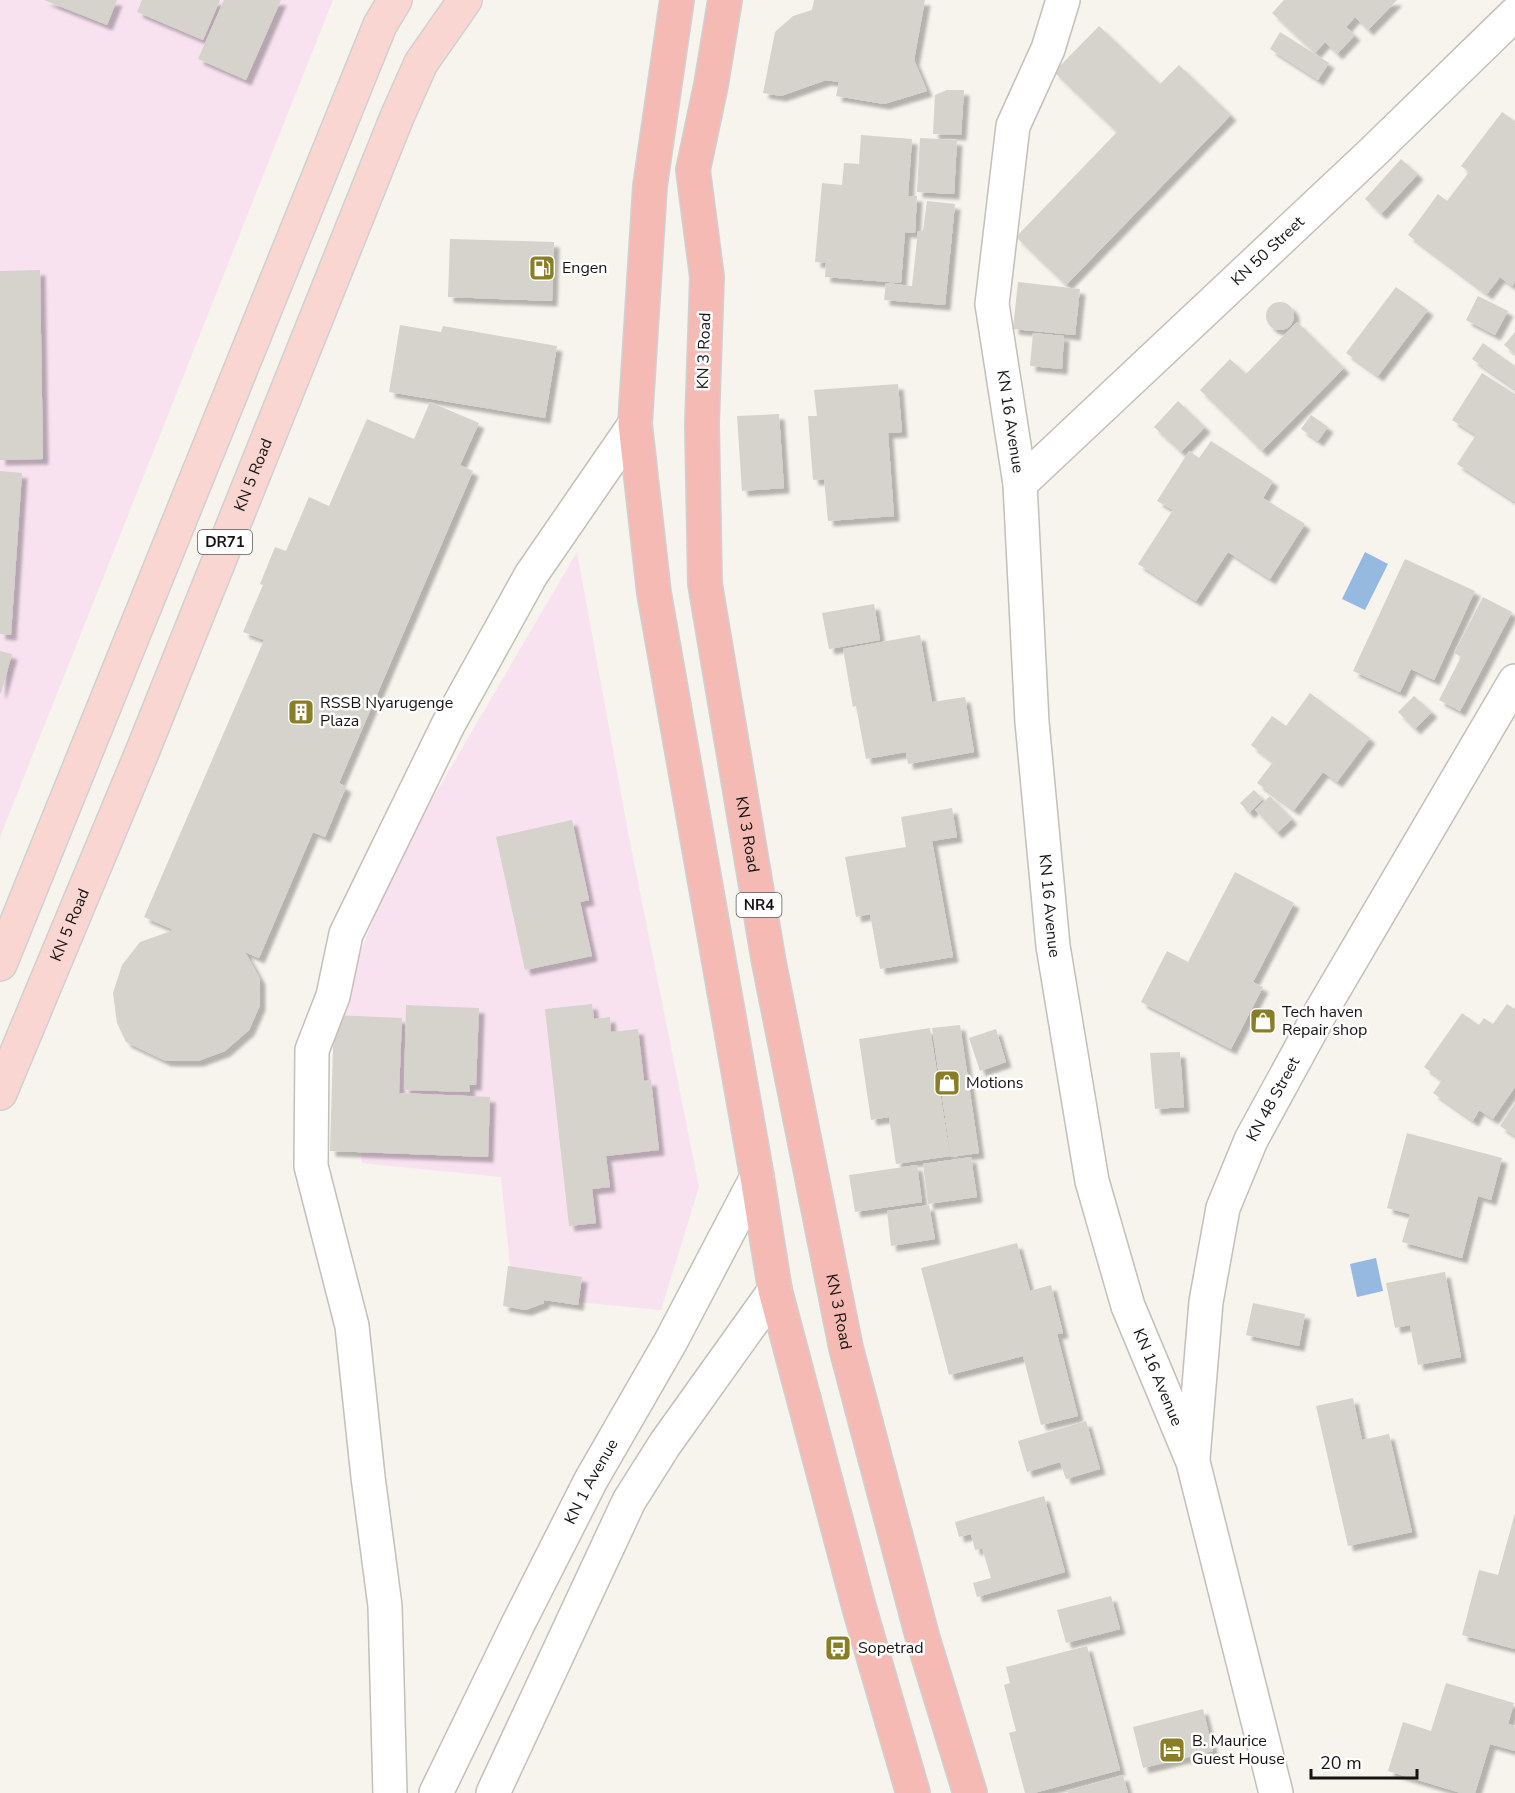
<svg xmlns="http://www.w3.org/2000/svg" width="1515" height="1793" font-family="'Nunito Sans',sans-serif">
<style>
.commercial{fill:#f8e2f0}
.water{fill:#96b9e1}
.building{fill:#d6d2cc;filter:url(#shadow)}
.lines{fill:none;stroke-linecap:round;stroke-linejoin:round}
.minor-casing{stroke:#c3bfb9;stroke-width:36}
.major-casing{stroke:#d0d0d0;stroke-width:36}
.highway-casing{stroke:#d0d0d0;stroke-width:36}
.minor{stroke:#fff;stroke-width:33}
.major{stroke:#f9d6d2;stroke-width:33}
.highway{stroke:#f5bab4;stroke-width:33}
.labels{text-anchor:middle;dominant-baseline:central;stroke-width:5;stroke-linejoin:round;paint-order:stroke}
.shield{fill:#fff;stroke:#5c5a59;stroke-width:1.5}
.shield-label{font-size:15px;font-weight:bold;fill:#161412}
.street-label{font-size:16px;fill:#161412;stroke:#fff}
.poi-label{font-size:16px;fill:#161412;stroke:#fff;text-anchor:start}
</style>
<defs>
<filter id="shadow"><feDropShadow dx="5.5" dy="5.5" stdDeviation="1.5" flood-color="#0004"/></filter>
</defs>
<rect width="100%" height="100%" fill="#f7f3ed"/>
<path class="commercial" d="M 0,0 L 333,0 L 0,837 Z
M 577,552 L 629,837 L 699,1187 L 661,1310 L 513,1296 L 501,1177 L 362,1163 L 343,995 L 399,856 Z"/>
<path class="water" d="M 1365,552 L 1388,564 L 1365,610 L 1342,599 Z
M 1376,1258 L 1383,1291 L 1357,1297 L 1350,1264 Z"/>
<path class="building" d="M 44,0 L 117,0 L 107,25 Z
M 142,0 L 220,0 L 203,40 L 137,12 Z
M 224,0 L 281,0 L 246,80 L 198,59 Z
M 814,0 L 925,0 L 914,60 L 927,91 L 884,104 L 836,96 L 839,82 L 826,80 L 781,96 L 763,93 L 775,32 L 793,16 L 812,10 Z
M 1284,0 L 1397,0 L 1368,30 L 1355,17 L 1346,27 L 1355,35 L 1337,54 L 1325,42 L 1315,53 L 1272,13 Z
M 1099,26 L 1160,84 L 1179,65 L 1231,115 L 1066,285 L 1016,237 L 1117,132 L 1054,72 Z
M 1280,32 L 1329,63 L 1318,80 L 1270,49 Z
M 947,90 L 964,90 L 961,135 L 933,134 L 935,95 Z
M 1502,112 L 1515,121 L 1515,282 L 1512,286 L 1500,277 L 1487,294 L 1408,235 L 1438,194 L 1447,201 L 1469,172 L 1461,166 Z
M 861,135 L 912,139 L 908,196 L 917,196 L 915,233 L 905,232 L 901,283 L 825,277 L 826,263 L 815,262 L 822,183 L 842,185 L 844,163 L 859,164 Z
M 920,138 L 957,140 L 954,194 L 917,192 Z
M 1401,159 L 1418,174 L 1381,214 L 1365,199 Z
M 927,201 L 955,204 L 945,305 L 884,300 L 886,283 L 912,286 L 918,231 L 923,231 Z
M 450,239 L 554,242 L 552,301 L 448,297 Z
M 40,270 L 43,459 L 0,460 L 0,271 Z
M 1018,282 L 1080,289 L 1075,335 L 1013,329 Z
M 1396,287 L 1428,310 L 1378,376 L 1346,353 Z
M 1478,296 L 1508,311 L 1495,335 L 1466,320 Z
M1266 316a14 14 0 1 1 28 0a14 14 0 1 1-28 0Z
M 1297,322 L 1344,368 L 1262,451 L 1200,390 L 1230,359 L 1246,374 Z
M 400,325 L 441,332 L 443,326 L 557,346 L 545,418 L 389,392 Z
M 1515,332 L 1515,354 L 1504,345 Z
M 1033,333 L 1064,336 L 1062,369 L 1030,366 Z
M 1483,343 L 1515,366 L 1515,389 L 1472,359 Z
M 1482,373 L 1515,394 L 1515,502 L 1457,464 L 1476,435 L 1452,420 Z
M 898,384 L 902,432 L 888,433 L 894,516 L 828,521 L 824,479 L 813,480 L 808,416 L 817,416 L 814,390 Z
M 1178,401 L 1205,427 L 1181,452 L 1154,427 Z
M 430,402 L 479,423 L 460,465 L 473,471 L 339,783 L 346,787 L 325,837 L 313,832 L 259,958 L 245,952 L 260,979 L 260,1005 L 249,1030 L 225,1051 L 198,1061 L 166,1061 L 126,1042 L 117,1023 L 113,993 L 122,965 L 140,942 L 174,930 L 144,917 L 264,640 L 243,632 L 263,585 L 260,584 L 275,547 L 286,551 L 309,497 L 329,506 L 367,419 L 414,439 Z
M 779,414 L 784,488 L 742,491 L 737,416 Z
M 1311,415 L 1328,427 L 1318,441 L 1301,429 Z
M 1211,441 L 1273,481 L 1263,498 L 1305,524 L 1270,579 L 1228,552 L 1196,601 L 1138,564 L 1173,510 L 1157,501 L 1189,451 L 1199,458 Z
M 0,471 L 22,473 L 11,635 L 0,634 Z
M 1405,559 L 1475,591 L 1434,680 L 1411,669 L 1400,692 L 1353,671 Z
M 1483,597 L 1512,612 L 1460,711 L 1439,700 L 1461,657 L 1454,653 Z
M 874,604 L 880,640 L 829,649 L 822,613 Z
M 920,635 L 932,702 L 965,697 L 974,752 L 908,764 L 906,752 L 866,759 L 856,706 L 853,707 L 843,649 Z
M 0,651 L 12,654 L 1,693 L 0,693 Z
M 1310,693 L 1370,738 L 1337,782 L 1323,772 L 1294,810 L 1257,783 L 1273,762 L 1251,745 L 1272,716 L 1286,726 Z
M 1414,696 L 1432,712 L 1415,729 L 1398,712 Z
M 1254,790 L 1263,799 L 1249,813 L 1240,803 Z
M 1270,796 L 1292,819 L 1277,833 L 1255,810 Z
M 952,808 L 957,837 L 932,841 L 953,957 L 880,969 L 870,914 L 856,917 L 845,857 L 906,847 L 901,817 Z
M 572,820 L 589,900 L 580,902 L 592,956 L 525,970 L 496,837 Z
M 1235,872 L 1294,903 L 1253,982 L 1263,987 L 1231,1049 L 1141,1002 L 1167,951 L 1188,962 Z
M 592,1004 L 594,1019 L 610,1017 L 611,1032 L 638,1029 L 644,1081 L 651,1080 L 659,1150 L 606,1156 L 610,1187 L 592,1189 L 596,1223 L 569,1226 L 545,1009 Z
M 1507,1004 L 1515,1009 L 1515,1087 L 1493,1119 L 1479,1110 L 1473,1121 L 1433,1093 L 1442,1080 L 1424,1067 L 1462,1013 L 1479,1025 L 1484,1018 L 1493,1024 Z
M 406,1005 L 479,1008 L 476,1085 L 469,1085 L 470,1092 L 404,1090 Z
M 334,1015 L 402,1018 L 399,1093 L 490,1097 L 488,1157 L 330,1151 Z
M 960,1025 L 979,1153 L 951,1157 L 932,1028 Z
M 930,1028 L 950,1156 L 896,1164 L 889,1117 L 871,1120 L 859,1039 Z
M 996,1029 L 1006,1062 L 980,1071 L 969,1038 Z
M 1180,1052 L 1184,1107 L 1155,1109 L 1150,1053 Z
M 1515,1103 L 1515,1136 L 1500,1126 Z
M 1407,1133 L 1502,1158 L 1491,1200 L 1478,1196 L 1462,1258 L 1402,1242 L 1410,1214 L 1387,1208 Z
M 971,1157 L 977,1197 L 928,1204 L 923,1164 L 950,1160 L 951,1162 L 951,1160 Z
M 917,1165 L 922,1202 L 855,1212 L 849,1175 Z
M 929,1205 L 935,1239 L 891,1246 L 887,1211 Z
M 1017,1243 L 1030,1291 L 1051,1285 L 1063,1333 L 1057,1334 L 1078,1416 L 1041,1425 L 1023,1356 L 949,1375 L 921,1268 Z
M 508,1266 L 582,1277 L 578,1305 L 544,1300 L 544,1303 L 526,1310 L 503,1306 Z
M 1445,1272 L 1461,1357 L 1418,1365 L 1410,1325 L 1395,1328 L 1386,1283 Z
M 1253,1303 L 1305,1314 L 1299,1346 L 1246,1335 Z
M 1353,1398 L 1362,1440 L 1389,1434 L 1412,1532 L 1348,1546 L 1316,1406 Z
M 1086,1421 L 1100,1469 L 1066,1479 L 1060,1462 L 1027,1472 L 1018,1441 Z
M 1044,1496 L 1065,1572 L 977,1597 L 973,1583 L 991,1578 L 982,1548 L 975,1550 L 971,1534 L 959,1537 L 955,1522 Z
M 1515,1513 L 1515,1649 L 1462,1635 L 1479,1570 L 1498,1575 Z
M 1111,1596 L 1120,1629 L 1066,1643 L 1057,1610 Z
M 1087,1646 L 1120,1770 L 1034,1793 L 1025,1793 L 1009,1733 L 1016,1731 L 1004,1685 L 1010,1683 L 1006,1667 Z
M 1446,1683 L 1514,1703 L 1508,1724 L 1515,1726 L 1515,1751 L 1490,1744 L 1475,1793 L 1461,1793 L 1388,1771 L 1403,1722 L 1431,1731 Z
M 1203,1709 L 1213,1751 L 1143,1768 L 1133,1727 Z
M 1123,1775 L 1128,1793 L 1068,1793 L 1067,1791 Z"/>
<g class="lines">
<defs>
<g id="minor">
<path id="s1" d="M 1063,0 L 1048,49 L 1013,126 L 992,304 L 1020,484 L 1032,722 L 1053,946 L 1092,1181 L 1128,1306 L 1193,1462 L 1276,1793"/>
<path id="s2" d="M 1020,484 L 1371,154 L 1515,14"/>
<path id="s3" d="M 1193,1458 L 1206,1302 L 1223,1208 L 1251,1140 L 1323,1008 L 1515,681"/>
<path d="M 390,1793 L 385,1606 L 368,1477 L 352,1326 L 311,1166 L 312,1050 L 333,996 L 346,934 L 448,725 L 531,575 L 635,424"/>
<path id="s4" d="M 436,1793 L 518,1624 L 591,1480 L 671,1341 L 757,1177"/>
<path d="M 493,1793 L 629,1501 L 665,1444 L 775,1290"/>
</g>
<g id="major">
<path d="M 0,964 L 380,25 L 395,0"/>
<path id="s5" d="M 0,1093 L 143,750 L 397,117 L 421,63 L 465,0"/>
</g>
<g id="highway">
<path d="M 677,0 L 650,186 L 635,424 L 654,593 L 757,1177 L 775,1290 L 859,1607 L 913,1793"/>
<path id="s6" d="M 725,0 L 711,85 L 693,170 L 707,277 L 702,424 L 705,584 L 769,963 L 846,1348 L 923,1639 L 970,1793"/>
</g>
</defs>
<use href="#minor" class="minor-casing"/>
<use href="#major" class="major-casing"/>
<use href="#highway" class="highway-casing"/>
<use href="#minor" class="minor"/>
<use href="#major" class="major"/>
<use href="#highway" class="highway"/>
</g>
<defs>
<symbol id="fuel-square" viewBox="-11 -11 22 22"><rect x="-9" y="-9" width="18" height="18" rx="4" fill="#897e25" stroke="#fff"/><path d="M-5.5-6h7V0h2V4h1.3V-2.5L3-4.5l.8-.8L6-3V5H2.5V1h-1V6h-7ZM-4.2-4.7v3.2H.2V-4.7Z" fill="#fff"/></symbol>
<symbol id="building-square" viewBox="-11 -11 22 22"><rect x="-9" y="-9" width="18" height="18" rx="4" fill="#897e25" stroke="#fff"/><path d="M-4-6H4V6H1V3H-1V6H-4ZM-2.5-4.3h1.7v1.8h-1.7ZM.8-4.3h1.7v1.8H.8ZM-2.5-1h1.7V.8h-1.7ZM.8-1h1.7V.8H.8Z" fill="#fff"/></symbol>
<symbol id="shop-square" viewBox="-11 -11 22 22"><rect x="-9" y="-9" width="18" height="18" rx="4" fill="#897e25" stroke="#fff"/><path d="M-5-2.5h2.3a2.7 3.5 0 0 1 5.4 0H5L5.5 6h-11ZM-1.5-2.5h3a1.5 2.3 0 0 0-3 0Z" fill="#fff"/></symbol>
<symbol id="bus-square" viewBox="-11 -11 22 22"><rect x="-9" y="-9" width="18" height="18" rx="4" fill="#897e25" stroke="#fff"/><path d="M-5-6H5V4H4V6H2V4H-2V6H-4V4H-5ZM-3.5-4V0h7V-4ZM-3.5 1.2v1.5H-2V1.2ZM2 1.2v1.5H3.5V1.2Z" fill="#fff"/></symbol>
<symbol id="hotel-square" viewBox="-11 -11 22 22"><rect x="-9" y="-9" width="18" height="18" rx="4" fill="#897e25" stroke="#fff"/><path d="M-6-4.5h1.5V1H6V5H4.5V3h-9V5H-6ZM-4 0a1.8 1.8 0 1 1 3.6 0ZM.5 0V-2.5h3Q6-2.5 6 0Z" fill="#fff"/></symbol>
</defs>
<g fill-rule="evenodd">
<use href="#fuel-square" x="527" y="253" width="30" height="30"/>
<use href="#building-square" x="286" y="697" width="30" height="30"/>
<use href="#shop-square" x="1248" y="1006" width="30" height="30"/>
<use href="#shop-square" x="932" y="1068" width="30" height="30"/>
<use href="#bus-square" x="823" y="1633" width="30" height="30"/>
<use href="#hotel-square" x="1157" y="1735" width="30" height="30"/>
</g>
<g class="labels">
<g class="shield">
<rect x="198" y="530" width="54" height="24" rx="4.5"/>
<rect x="736.5" y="893" width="45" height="24" rx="4.5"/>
</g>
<g class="shield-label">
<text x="225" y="542">DR71</text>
<text x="759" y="905">NR4</text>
</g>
<g class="street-label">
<text stroke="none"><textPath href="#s2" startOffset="340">KN 50 Street</textPath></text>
<text transform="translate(704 351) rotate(-88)">KN 3 Road</text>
<text stroke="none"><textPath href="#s1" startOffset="434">KN 16 Avenue</textPath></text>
<text stroke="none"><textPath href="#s5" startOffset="668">KN 5 Road</textPath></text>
<text stroke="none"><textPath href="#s6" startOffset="842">KN 3 Road</textPath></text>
<text stroke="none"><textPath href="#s1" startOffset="920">KN 16 Avenue</textPath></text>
<text stroke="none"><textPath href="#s5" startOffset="182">KN 5 Road</textPath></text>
<text stroke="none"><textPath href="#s3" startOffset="372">KN 48 Street</textPath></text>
<text stroke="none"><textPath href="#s6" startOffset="1328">KN 3 Road</textPath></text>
<text stroke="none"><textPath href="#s1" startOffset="1406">KN 16 Avenue</textPath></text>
<text stroke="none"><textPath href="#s4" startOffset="348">KN 1 Avenue</textPath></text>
</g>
<g class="poi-label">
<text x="562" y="268">Engen</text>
<text x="320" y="703">RSSB Nyarugenge<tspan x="320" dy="18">Plaza</tspan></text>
<text x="1282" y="1012">Tech haven<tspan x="1282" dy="18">Repair shop</tspan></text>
<text x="966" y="1083">Motions</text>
<text x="858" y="1648">Sopetrad</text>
<text x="1192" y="1741">B. Maurice<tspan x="1192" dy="18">Guest House</tspan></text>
</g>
</g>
<path d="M1311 1769v9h106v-9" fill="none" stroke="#161412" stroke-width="3"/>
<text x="1320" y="1769" font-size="18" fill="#161412" stroke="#ffffff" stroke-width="4.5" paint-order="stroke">20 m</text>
</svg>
